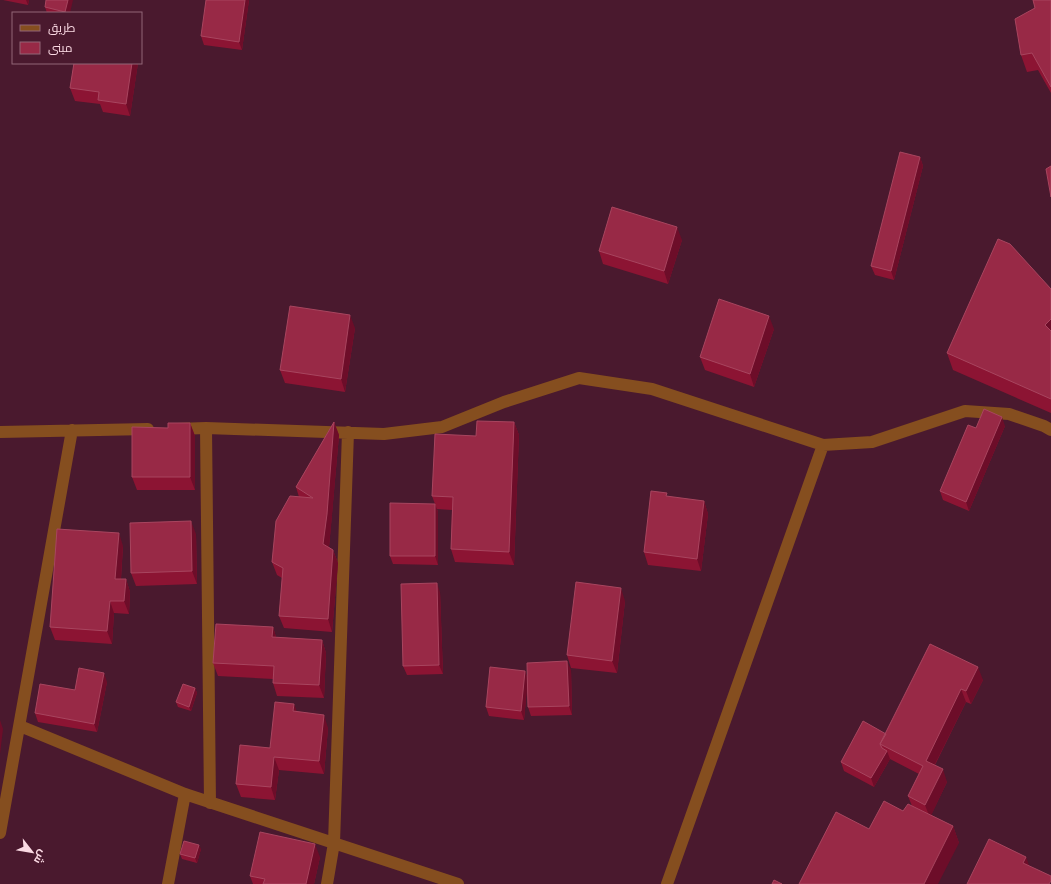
<svg xmlns="http://www.w3.org/2000/svg" width="1051" height="884" font-family="Inter,Cairo,sans-serif">
<style>
.lines{fill:none;stroke-linecap:round;stroke-linejoin:round}
.minor{stroke:#854e1f;stroke-width:12}
.wall{fill:#8c1433}
.shaded-wall{fill:#6d0d29}
.building{fill:#982946;stroke:#a8455f}
</style>
<rect width="100%" height="100%" fill="#4a192e"/>
<g class="lines">
<path class="minor" d="M 206,428 L 210,803
M 177,429 L 206,428 L 384,434 L 442,427 L 504,402 L 579,378 L 652,389 L 823,445 L 872,442 L 965,411 L 1009,414 L 1044,426 L 1051,430
M 0,432 L 148,429
M 20,726 L 185,794 L 458,884
M 0,833 L 72,430
M 168,884 L 185,794
M 327,884 L 334,843 L 348,432
M 667,884 L 823,445"/>
</g>
<path class="wall" d="M 3,0 L 29,0 L 28,5 Z
M 249,0 L 242,50 L 204,45 L 201,36 Z
M 1051,0 L 1051,93 L 1038,70 L 1027,72 L 1021,55 L 1035,8 Z
M 45,7 L 70,13 L 47,13 Z
M 74,63 L 138,63 L 130,116 L 103,112 L 100,104 L 75,101 L 70,88 Z
M 920,157 L 923,166 L 894,280 L 875,275 L 871,266 Z
M 682,240 L 668,284 L 603,264 L 599,251 Z
M 1051,289 L 1051,413 L 953,370 L 947,353 Z
M 355,328 L 345,392 L 285,383 L 280,370 Z
M 774,329 L 754,387 L 705,370 L 700,357 Z
M 334,422 L 339,435 L 329,547 L 333,550 L 338,563 L 332,632 L 284,628 L 279,616 L 282,578 L 277,575 L 272,562 L 299,497 L 296,487 Z
M 514,422 L 519,435 L 514,565 L 455,562 L 451,549 L 452,510 L 437,509 L 438,512 L 438,565 L 393,564 L 390,556 L 435,504 L 432,496 L 476,436 Z
M 190,423 L 195,436 L 195,490 L 137,490 L 132,477 L 168,428 Z
M 1005,426 L 969,511 L 943,500 L 940,491 L 976,428 Z
M 668,497 L 704,501 L 708,514 L 701,571 L 648,565 L 644,552 Z
M 196,534 L 197,584 L 136,586 L 131,573 Z
M 123,546 L 121,579 L 126,579 L 130,592 L 129,614 L 114,613 L 112,644 L 55,640 L 50,627 Z
M 440,592 L 443,674 L 407,675 L 403,666 Z
M 625,601 L 617,673 L 571,668 L 567,655 Z
M 273,627 L 276,637 L 322,640 L 326,653 L 324,698 L 277,696 L 273,683 L 273,679 L 218,676 L 213,663 Z
M 930,644 L 983,680 L 971,704 L 966,702 L 935,765 L 947,782 L 931,815 L 953,826 L 959,843 L 869,829 L 903,811 L 912,806 L 908,796 L 919,774 L 890,759 L 874,787 L 844,771 L 841,762 L 886,734 Z
M 571,670 L 572,715 L 531,716 L 528,707 L 527,686 L 524,720 L 489,716 L 486,707 L 525,671 L 527,678 Z
M 107,682 L 97,732 L 38,722 L 35,713 Z
M 195,688 L 197,693 L 191,711 L 178,707 L 176,702 Z
M 297,712 L 328,728 L 324,774 L 279,770 L 275,800 L 241,797 L 236,784 L 270,748 Z
M 201,849 L 197,863 L 182,859 L 180,854 Z
M 320,857 L 314,884 L 253,884 L 250,876 Z"/>
<path class="shaded-wall" d="M 26,0 L 29,0 L 28,5 Z
M 68,0 L 73,0 L 70,13 L 65,13 L 65,12 Z
M 245,0 L 249,0 L 242,50 L 239,42 Z
M 132,63 L 138,63 L 130,116 L 126,104 Z
M 920,157 L 923,166 L 894,280 L 891,271 Z
M 677,227 L 682,240 L 668,284 L 664,271 Z
M 350,315 L 355,328 L 345,392 L 341,379 Z
M 769,316 L 774,329 L 754,387 L 750,374 Z
M 1051,319 L 1051,341 L 1045,325 Z
M 1002,417 L 1005,426 L 969,511 L 966,502 Z
M 334,422 L 339,435 L 331,527 L 328,557 L 323,544 Z
M 514,422 L 519,435 L 514,565 L 509,552 Z
M 190,423 L 195,436 L 195,490 L 190,477 Z
M 704,501 L 708,514 L 701,571 L 697,559 Z
M 435,504 L 438,512 L 438,565 L 435,556 Z
M 191,521 L 196,534 L 197,584 L 192,571 Z
M 119,533 L 123,546 L 120,591 L 115,579 Z
M 333,550 L 338,563 L 332,632 L 328,619 Z
M 126,579 L 130,592 L 129,614 L 124,601 Z
M 437,583 L 440,592 L 443,674 L 439,665 Z
M 621,588 L 625,601 L 617,673 L 612,661 Z
M 110,601 L 114,613 L 112,644 L 107,631 Z
M 273,627 L 277,640 L 272,637 Z
M 322,640 L 326,653 L 324,698 L 319,685 Z
M 567,661 L 571,670 L 572,715 L 569,706 Z
M 978,667 L 983,680 L 971,704 L 966,691 Z
M 525,671 L 528,680 L 524,720 L 521,711 Z
M 104,673 L 107,682 L 97,732 L 94,724 Z
M 195,688 L 197,693 L 191,711 L 189,707 Z
M 961,689 L 966,702 L 930,774 L 926,761 Z
M 294,704 L 299,717 L 293,711 Z
M 324,715 L 328,728 L 324,774 L 319,761 Z
M 0,720 L 3,729 L 0,754 Z
M 887,751 L 890,759 L 874,787 L 871,778 Z
M 274,757 L 279,770 L 275,800 L 271,787 Z
M 943,769 L 947,782 L 930,818 L 925,805 Z
M 953,826 L 959,843 L 938,884 L 924,884 Z
M 315,844 L 320,857 L 314,884 L 306,884 Z
M 199,845 L 201,849 L 197,863 L 195,858 Z
M 1026,857 L 1032,873 L 1023,863 Z"/>
<path class="building" d="M 46,0 L 68,0 L 65,12 L 45,7 Z
M 206,0 L 245,0 L 239,42 L 201,36 Z
M 1033,0 L 1051,0 L 1051,87 L 1032,53 L 1021,55 L 1015,19 L 1035,8 Z
M 74,63 L 132,63 L 126,104 L 98,100 L 99,92 L 70,88 Z
M 900,152 L 920,157 L 891,271 L 871,266 Z
M 1051,166 L 1051,197 L 1046,169 Z
M 612,207 L 677,227 L 664,271 L 599,251 Z
M 998,239 L 1010,244 L 1051,289 L 1051,319 L 1045,325 L 1051,331 L 1051,399 L 947,353 Z
M 719,299 L 769,316 L 750,374 L 700,357 Z
M 290,306 L 350,315 L 341,379 L 280,370 Z
M 984,409 L 1002,417 L 966,502 L 940,491 L 968,425 L 976,428 Z
M 477,421 L 514,422 L 509,552 L 451,549 L 453,497 L 432,496 L 435,434 L 476,436 Z
M 334,422 L 327,514 L 323,544 L 333,550 L 328,619 L 279,616 L 283,568 L 272,562 L 276,521 L 290,496 L 313,498 L 296,487 Z
M 168,423 L 190,423 L 190,477 L 132,477 L 132,427 L 168,428 Z
M 651,491 L 667,493 L 666,496 L 704,501 L 697,559 L 644,552 Z
M 390,503 L 435,504 L 435,556 L 390,556 Z
M 191,521 L 192,571 L 131,573 L 130,523 Z
M 57,529 L 119,533 L 115,579 L 126,579 L 124,601 L 110,601 L 107,631 L 50,627 Z
M 576,582 L 621,588 L 612,661 L 567,655 Z
M 437,583 L 439,665 L 403,666 L 401,584 Z
M 216,624 L 273,627 L 272,637 L 322,640 L 319,685 L 273,683 L 274,666 L 213,663 Z
M 930,644 L 978,667 L 966,691 L 961,689 L 926,761 L 943,769 L 925,805 L 908,796 L 923,766 L 880,744 Z
M 567,661 L 569,706 L 528,707 L 527,663 Z
M 490,667 L 525,671 L 521,711 L 486,707 Z
M 79,668 L 104,673 L 94,724 L 35,713 L 40,684 L 75,690 Z
M 183,684 L 195,688 L 189,707 L 176,702 Z
M 275,702 L 294,704 L 293,711 L 324,715 L 319,761 L 274,757 L 271,787 L 236,784 L 240,745 L 270,748 Z
M 863,721 L 886,734 L 880,744 L 882,748 L 887,751 L 871,778 L 841,762 Z
M 884,801 L 903,811 L 908,804 L 953,826 L 924,884 L 799,884 L 836,812 L 869,829 Z
M 260,832 L 315,844 L 306,884 L 263,884 L 265,879 L 250,876 Z
M 989,839 L 1026,857 L 1023,863 L 1051,876 L 1051,881 L 1049,884 L 967,884 Z
M 184,841 L 199,845 L 195,858 L 180,854 Z
M 774,880 L 782,884 L 772,884 Z"/>
<rect x="12" y="12" width="130" height="52" fill="#4a192e" stroke="#916677"/>
<rect x="20" y="25" width="20" height="6" fill="#854e1f" stroke="#916677"/>
<text x="48" y="32" font-size="12" fill="#fbdae4">طريق</text>
<rect x="20" y="42" width="20" height="12" fill="#982946" stroke="#916677"/>
<text x="48" y="52" font-size="12" fill="#fbdae4">مبنى</text>
<g transform="translate(32 852) rotate(121)" stroke="#4a192e" stroke-width="3" paint-order="stroke">
<path d="M0-3L7 15L0 10L-7 15Z" fill="#fbdae4"/>
<text y="-6" font-size="11" font-weight="bold" text-anchor="middle" fill="#fbdae4">ش</text>
</g>
</svg>
